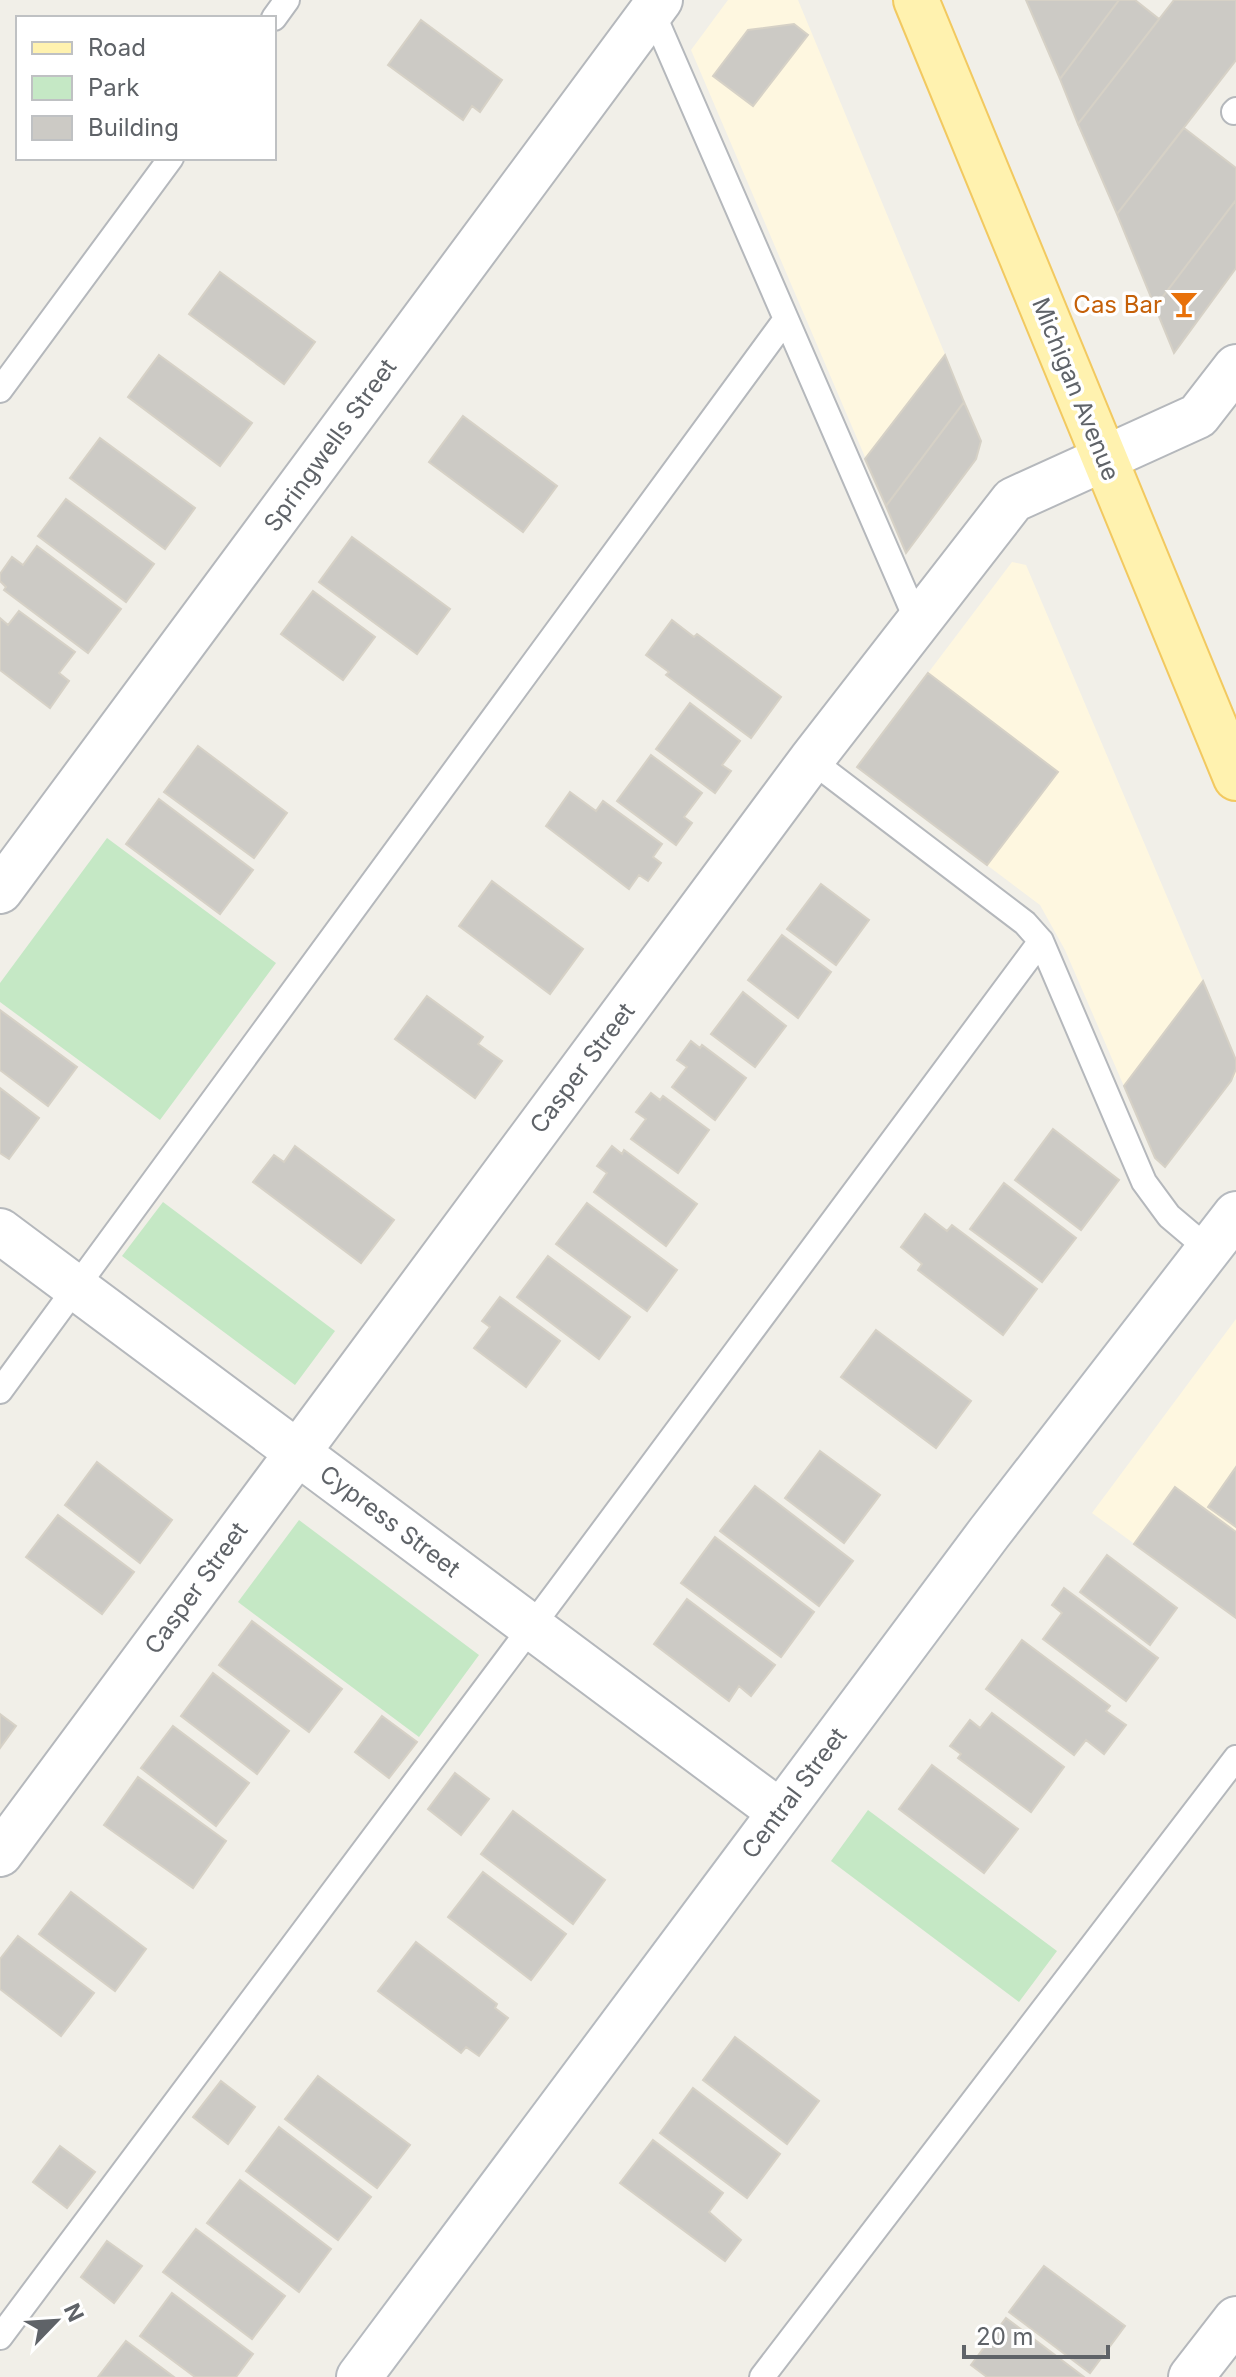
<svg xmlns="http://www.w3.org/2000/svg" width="1236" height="2377" font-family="Inter,sans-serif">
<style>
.commercial{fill:#fef7e0}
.green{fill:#c5e8c5}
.building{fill:#cccac5;stroke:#d6d1c6;stroke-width:2}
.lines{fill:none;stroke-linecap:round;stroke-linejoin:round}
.lane-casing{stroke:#b5b8bc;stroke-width:28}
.street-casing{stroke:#b5b8bc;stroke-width:48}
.secondary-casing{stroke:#b6babf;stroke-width:48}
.primary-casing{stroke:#f2c960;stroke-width:48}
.lane{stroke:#fff;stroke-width:24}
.street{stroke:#fff;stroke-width:44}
.secondary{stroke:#fff;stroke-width:44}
.primary{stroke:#fff2af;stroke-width:44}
.labels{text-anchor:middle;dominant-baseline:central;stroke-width:7;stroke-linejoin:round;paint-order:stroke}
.food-label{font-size:24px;fill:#c56008;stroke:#fff;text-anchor:end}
.street-label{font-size:24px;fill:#5f6368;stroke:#fff}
</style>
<rect width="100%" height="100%" fill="#f1efe8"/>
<path class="commercial" d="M 728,0 L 798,0 L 981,441 L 976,459 L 906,553 L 691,50 Z
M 1012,562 L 1026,565 L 1236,1059 L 1236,1075 L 1165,1167 L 1155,1158 L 1065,950 L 1040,905 L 857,767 Z
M 1236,1319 L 1236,1618 L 1092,1513 Z"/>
<path class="green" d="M 107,838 L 276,963 L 160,1120 L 0,1002 L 0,983 Z
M 163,1202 L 335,1331 L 295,1385 L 122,1256 Z
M 299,1520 L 479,1655 L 419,1737 L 238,1602 Z
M 868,1810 L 1057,1951 L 1019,2002 L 831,1861 Z"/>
<path class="building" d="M 1026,0 L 1119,0 L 1060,79 Z
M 1119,0 L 1135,0 L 1159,19 L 1078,124 L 1060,79 Z
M 1174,0 L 1236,0 L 1236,60 L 1117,214 L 1078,124 Z
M 421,20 L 502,80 L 480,112 L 472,106 L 463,120 L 388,65 Z
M 794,24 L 808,35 L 753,106 L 713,76 L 748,30 Z
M 1184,128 L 1236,168 L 1236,200 L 1155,307 L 1117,214 Z
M 1236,200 L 1236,268 L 1174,353 L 1155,307 Z
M 220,272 L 315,342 L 284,384 L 189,314 Z
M 159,355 L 252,423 L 220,466 L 128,397 Z
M 945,355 L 964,402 L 886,506 L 865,459 Z
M 964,402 L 981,441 L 976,459 L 906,553 L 886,506 Z
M 463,416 L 557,486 L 523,532 L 429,462 Z
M 100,438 L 195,508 L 165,549 L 70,478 Z
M 66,499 L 154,564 L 126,602 L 38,536 Z
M 352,537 L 450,609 L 417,654 L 319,582 Z
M 37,546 L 121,609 L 88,653 L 4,590 L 6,587 L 0,581 L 0,574 L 12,557 L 23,565 Z
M 313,591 L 375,637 L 343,680 L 281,634 Z
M 19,611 L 75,652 L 59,673 L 69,681 L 50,708 L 0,670 L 0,618 L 8,625 Z
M 672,620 L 694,637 L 697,634 L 781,697 L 751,738 L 666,675 L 669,672 L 646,655 Z
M 928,673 L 1058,772 L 987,865 L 857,767 Z
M 690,703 L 740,741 L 722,765 L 731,771 L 715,793 L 656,749 Z
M 198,746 L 287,813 L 254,858 L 164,792 Z
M 651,755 L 702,793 L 684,817 L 692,823 L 676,845 L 617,801 Z
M 570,792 L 596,811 L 603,801 L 662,844 L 653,857 L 661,863 L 648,881 L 639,875 L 629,889 L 546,826 Z
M 159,799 L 253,870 L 220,914 L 126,844 Z
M 492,881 L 583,949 L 550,994 L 459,926 Z
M 821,884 L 869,920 L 836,965 L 787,929 Z
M 782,935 L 831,972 L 798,1018 L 748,980 Z
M 1203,981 L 1236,1060 L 1236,1069 L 1231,1081 L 1165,1167 L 1155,1158 L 1124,1086 Z
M 743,992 L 786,1026 L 755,1067 L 711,1034 Z
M 427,996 L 483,1037 L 478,1044 L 502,1061 L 475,1098 L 395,1039 Z
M 0,1010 L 77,1067 L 48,1106 L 0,1070 Z
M 691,1041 L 700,1048 L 702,1045 L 746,1078 L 715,1120 L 672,1087 L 687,1067 L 677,1060 Z
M 0,1088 L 39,1118 L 9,1159 L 0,1153 Z
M 651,1093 L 660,1100 L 663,1096 L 709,1130 L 678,1173 L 631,1139 L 646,1119 L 636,1112 Z
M 1053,1129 L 1119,1180 L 1081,1230 L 1015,1180 Z
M 295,1146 L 394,1220 L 361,1263 L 253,1182 L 274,1155 L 284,1162 Z
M 612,1146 L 622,1154 L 624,1150 L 697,1204 L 666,1246 L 594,1192 L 607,1173 L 597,1166 Z
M 1004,1183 L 1076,1238 L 1042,1282 L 970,1229 Z
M 587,1203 L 677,1270 L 647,1311 L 556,1244 Z
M 925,1214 L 947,1231 L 952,1225 L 1037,1289 L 1003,1335 L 918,1270 L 922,1264 L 901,1247 Z
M 548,1256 L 630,1317 L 599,1359 L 517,1297 Z
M 500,1297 L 560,1341 L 526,1387 L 474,1348 L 490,1327 L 482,1321 Z
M 876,1330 L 971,1401 L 936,1448 L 841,1377 Z
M 820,1451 L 880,1495 L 844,1543 L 785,1498 Z
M 97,1462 L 172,1520 L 140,1563 L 65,1505 Z
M 1236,1467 L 1236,1527 L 1208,1507 Z
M 755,1486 L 853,1561 L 819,1606 L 720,1531 Z
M 1175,1487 L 1236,1532 L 1236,1618 L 1134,1544 Z
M 58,1515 L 134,1572 L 102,1614 L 26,1557 Z
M 715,1537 L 814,1612 L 781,1657 L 681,1583 Z
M 1107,1555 L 1177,1608 L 1150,1645 L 1080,1592 Z
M 1064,1588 L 1158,1658 L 1126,1701 L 1043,1639 L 1062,1613 L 1052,1605 Z
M 687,1599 L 775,1665 L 751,1696 L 739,1686 L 729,1701 L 654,1644 Z
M 252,1621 L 342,1689 L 309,1732 L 219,1665 Z
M 1022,1640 L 1110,1706 L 1106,1711 L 1126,1725 L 1104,1754 L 1086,1740 L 1074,1755 L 986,1689 Z
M 213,1673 L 289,1731 L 257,1774 L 181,1716 Z
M 992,1713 L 1064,1767 L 1031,1812 L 958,1758 L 961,1754 L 950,1746 L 970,1720 L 980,1728 Z
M 0,1714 L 16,1726 L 0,1748 Z
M 382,1716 L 417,1742 L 389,1778 L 355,1752 Z
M 173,1726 L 249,1783 L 216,1826 L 141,1768 Z
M 932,1765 L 1018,1829 L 984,1873 L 899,1809 Z
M 455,1773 L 489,1799 L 461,1835 L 428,1809 Z
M 138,1777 L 226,1841 L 193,1888 L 104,1825 Z
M 513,1811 L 605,1880 L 573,1924 L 481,1854 Z
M 483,1872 L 566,1934 L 531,1980 L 448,1917 Z
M 71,1892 L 146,1949 L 115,1991 L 39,1934 Z
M 18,1936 L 94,1993 L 61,2036 L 0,1989 L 0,1959 Z
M 416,1942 L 497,2004 L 495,2008 L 508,2018 L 479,2056 L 466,2047 L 461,2053 L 378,1991 Z
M 735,2037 L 819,2101 L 787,2144 L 703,2080 Z
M 318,2076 L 410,2145 L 377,2188 L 285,2119 Z
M 221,2081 L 255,2107 L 228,2144 L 193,2117 Z
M 693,2088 L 780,2154 L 747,2198 L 660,2133 Z
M 279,2127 L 371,2197 L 338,2240 L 246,2171 Z
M 653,2140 L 723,2193 L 709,2212 L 741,2240 L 725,2261 L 620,2183 Z
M 60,2146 L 95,2172 L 67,2208 L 33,2182 Z
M 240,2180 L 331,2249 L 299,2292 L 207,2223 Z
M 196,2229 L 285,2296 L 252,2339 L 163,2272 Z
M 107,2241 L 142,2266 L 114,2303 L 81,2277 Z
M 1044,2266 L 1125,2326 L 1090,2373 L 1009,2312 Z
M 172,2293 L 253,2354 L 236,2377 L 195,2377 L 140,2336 Z
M 1006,2318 L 1084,2377 L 987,2377 L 971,2365 Z
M 126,2341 L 174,2377 L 98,2377 Z"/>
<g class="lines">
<defs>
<path id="lane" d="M 652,11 L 786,319
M 274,18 L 287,0
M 1234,112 L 1236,110
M 0,390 L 171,158
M 811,760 L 1025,923 L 1041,941 L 1144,1182 L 1169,1216 L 1208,1249
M 0,1391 L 786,319 L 918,623
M 0,2337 L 559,1590 L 1041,941
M 762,2377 L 1236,1758"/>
<path id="street" d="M 0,891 L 660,0
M 0,1231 L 780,1812
M 0,1854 L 811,760 L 1013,500 L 1198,416 L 1236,367
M 1191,2377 L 1236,2319"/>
<path id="secondary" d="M 359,2377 L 989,1533 L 1236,1214"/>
<path id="primary" d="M 916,0 L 1236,778"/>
</defs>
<use href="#lane" class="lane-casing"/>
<use href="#street" class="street-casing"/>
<use href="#secondary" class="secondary-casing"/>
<use href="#primary" class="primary-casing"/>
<use href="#lane" class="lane"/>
<use href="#street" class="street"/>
<use href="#secondary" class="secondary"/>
<use href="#primary" class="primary"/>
</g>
<defs>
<symbol id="bar-bare" viewBox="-9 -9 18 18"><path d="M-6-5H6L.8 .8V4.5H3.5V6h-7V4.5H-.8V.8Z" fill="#e8710a" stroke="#fff" stroke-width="2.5" paint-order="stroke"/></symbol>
</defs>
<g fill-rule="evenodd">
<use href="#bar-bare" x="1164" y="284" width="40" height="40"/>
</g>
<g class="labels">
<g class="food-label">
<text x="1162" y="304">Cas Bar</text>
</g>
<g class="street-label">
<text transform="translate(1076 389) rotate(68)">Michigan Avenue</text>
<text transform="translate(330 445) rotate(-54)">Springwells Street</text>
<text transform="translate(582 1068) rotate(-53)">Casper Street</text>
<text transform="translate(390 1521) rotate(37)">Cypress Street</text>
<text transform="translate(196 1588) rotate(-54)">Casper Street</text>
<text transform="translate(794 1793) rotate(-53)">Central Street</text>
</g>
</g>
<rect x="16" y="16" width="260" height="144" fill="#ffffff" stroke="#bfc1c3" stroke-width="2"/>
<rect x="32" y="42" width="40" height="12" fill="#fff2af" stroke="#bfc1c3" stroke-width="2"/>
<text x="88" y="56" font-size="24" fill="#5f6368">Road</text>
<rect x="32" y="76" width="40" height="24" fill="#c5e8c5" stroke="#bfc1c3" stroke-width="2"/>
<text x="88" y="96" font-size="24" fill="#5f6368">Park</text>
<rect x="32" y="116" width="40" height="24" fill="#cccac5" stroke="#bfc1c3" stroke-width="2"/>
<text x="88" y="136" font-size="24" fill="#5f6368">Building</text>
<g transform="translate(56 2321) rotate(65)" stroke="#ffffff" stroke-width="6" paint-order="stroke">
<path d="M0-6L14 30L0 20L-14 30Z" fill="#5f6368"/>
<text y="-12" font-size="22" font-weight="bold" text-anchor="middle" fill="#5f6368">N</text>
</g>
<path d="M964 2345v12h144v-12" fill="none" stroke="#5f6368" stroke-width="4"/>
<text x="976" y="2345" font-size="24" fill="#5f6368" stroke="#ffffff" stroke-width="6" paint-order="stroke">20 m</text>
</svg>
